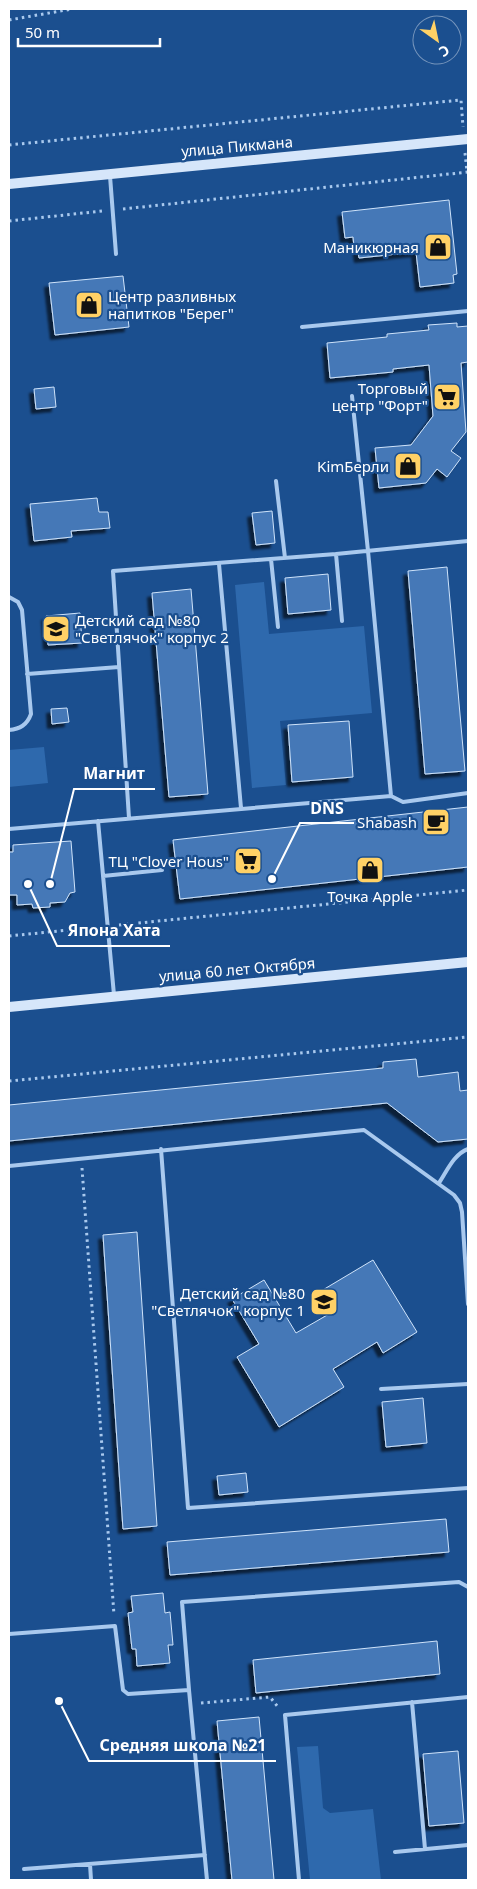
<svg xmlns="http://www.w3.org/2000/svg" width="477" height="1889" font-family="'Noto Sans',sans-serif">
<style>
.green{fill:#2e69ad}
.building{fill:#4478b7;stroke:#cfe3fa;filter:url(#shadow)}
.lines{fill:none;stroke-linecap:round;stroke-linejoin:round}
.path{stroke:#a9c9ee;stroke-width:3;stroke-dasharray:2.5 4;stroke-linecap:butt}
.lane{stroke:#a9c9ee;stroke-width:4}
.secondary{stroke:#d6e6fa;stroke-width:10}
.labels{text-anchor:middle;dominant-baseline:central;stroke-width:4.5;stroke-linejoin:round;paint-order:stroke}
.street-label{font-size:15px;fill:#fff;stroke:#1b4f8f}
.poi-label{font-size:15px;fill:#fff;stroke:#1b4f8f;text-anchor:end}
.leader{fill:none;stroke:#fff;stroke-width:2}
.callout-dot{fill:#fff;stroke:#1b4f8f;stroke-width:2}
.callout-label{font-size:16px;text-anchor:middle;font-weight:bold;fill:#fff;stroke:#1b4f8f;stroke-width:4.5;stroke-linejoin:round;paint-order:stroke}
</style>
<defs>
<filter id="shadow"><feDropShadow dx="-4.5" dy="4.5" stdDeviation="1" flood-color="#0009"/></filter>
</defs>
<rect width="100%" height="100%" fill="#1b4f8f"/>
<path class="green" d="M 264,582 L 269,634 L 364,626 L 372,713 L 280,721 L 286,785 L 252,788 L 235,585 Z
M 44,747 L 48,783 L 9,787 L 9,750 Z
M 318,1746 L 323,1808 L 330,1813 L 373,1809 L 381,1880 L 310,1880 L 297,1747 Z"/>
<path class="building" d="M 449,200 L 457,274 L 453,275 L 454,283 L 420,287 L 416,252 L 359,258 L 357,246 L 354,247 L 353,237 L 345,238 L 342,212 Z
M 123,276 L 129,327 L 55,335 L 49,283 Z
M 457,323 L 457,327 L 468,326 L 468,362 L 461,363 L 466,432 L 451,451 L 461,458 L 447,477 L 437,469 L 426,483 L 379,488 L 375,448 L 411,445 L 433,416 L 429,365 L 393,369 L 393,372 L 330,378 L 327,343 L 387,337 L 387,334 L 429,330 L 428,325 Z
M 54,387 L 56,407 L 36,409 L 34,389 Z
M 97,498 L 99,512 L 108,512 L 110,528 L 71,531 L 72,537 L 34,541 L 30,504 Z
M 272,511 L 275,543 L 256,545 L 252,513 Z
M 447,567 L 465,771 L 425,774 L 408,571 Z
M 328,574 L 331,610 L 288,614 L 285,578 Z
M 191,589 L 208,794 L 169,797 L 152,593 Z
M 80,613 L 82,643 L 48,645 L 46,616 Z
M 67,708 L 69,722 L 52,724 L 51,709 Z
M 349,721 L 353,777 L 292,782 L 288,725 Z
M 468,807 L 468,867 L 180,899 L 173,840 Z
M 71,841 L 75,892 L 70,893 L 65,902 L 50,903 L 50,907 L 33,908 L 32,904 L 17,905 L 17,895 L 9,895 L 9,852 L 13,852 L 13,845 Z
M 416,1059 L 418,1077 L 458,1072 L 460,1091 L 468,1090 L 468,1139 L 438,1142 L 387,1103 L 9,1141 L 9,1105 L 383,1068 L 383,1062 Z
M 137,1232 L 157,1526 L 123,1529 L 103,1235 Z
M 373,1260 L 417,1332 L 383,1353 L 377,1342 L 333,1369 L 344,1387 L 279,1427 L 237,1357 L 259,1344 L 232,1299 L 264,1280 L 296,1333 L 329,1314 L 316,1294 Z
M 423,1398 L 427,1443 L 386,1447 L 382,1402 Z
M 246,1473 L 248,1492 L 219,1495 L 217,1476 Z
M 446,1519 L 449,1552 L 170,1575 L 167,1542 Z
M 163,1593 L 165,1613 L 170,1612 L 173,1645 L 168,1645 L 170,1663 L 137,1666 L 136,1649 L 132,1649 L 128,1613 L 133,1612 L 131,1596 Z
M 437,1641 L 440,1674 L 256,1693 L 253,1660 Z
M 259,1717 L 274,1880 L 232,1880 L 217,1721 Z
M 458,1751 L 464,1823 L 429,1826 L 423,1754 Z"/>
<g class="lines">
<path class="path" d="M 9,20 L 72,9
M 9,145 L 461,100 L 463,127
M 465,153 L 467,172
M 123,209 L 468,172
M 9,221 L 102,211
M 119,925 L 468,890
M 9,936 L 98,927
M 9,1081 L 468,1037
M 82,1168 L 114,1615
M 201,1703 L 270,1697 L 278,1707"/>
<path class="lane" d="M 110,176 L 116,254
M 302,327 L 468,311
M 276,481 L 285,558
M 336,554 L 342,621
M 271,559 L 278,627
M 219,564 L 241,808
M 9,597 L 18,602 L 22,610 L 31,714 C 27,725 20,729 9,730
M 27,674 L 119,667
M 391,796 L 403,802 L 468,793
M 129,818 L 113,571 L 336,554 L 468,541
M 98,821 L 114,995
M 9,829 L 391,796 L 368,551 L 352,396
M 103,876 L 162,870
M 161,1149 L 188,1508 L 468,1488
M 9,1166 L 364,1130 L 454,1195 L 460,1203 L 462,1212 L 468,1304
M 439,1183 C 447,1171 454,1154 468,1149
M 381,1389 L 468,1384
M 9,1634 L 115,1626 L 123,1690 L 128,1694 L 189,1690 L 207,1880
M 189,1690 L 182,1602 L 459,1582 L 468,1587
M 412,1702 L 425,1849
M 395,1852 L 468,1845
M 90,1864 L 91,1880
M 24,1869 L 205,1855
M 299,1880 L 285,1715 L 468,1697"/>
<path class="secondary" d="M 9,184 L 468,139
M 9,1007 L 468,962"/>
</g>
<defs>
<symbol id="shop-square" viewBox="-11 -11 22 22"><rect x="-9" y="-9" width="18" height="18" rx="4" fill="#ffd166" stroke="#1b4f8f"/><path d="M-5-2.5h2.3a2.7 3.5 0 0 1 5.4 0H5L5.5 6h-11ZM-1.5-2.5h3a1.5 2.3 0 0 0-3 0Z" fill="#111"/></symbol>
<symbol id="supermarket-square" viewBox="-11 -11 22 22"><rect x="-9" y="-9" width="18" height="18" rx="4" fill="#ffd166" stroke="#1b4f8f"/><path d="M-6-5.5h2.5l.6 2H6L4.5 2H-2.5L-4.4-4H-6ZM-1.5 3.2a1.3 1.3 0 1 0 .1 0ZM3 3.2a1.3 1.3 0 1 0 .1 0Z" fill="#111"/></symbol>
<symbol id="school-square" viewBox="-11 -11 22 22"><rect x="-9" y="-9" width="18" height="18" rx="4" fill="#ffd166" stroke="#1b4f8f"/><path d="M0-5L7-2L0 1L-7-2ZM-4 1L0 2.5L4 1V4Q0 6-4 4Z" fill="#111"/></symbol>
<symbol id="cafe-square" viewBox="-11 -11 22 22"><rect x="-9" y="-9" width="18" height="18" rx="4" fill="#ffd166" stroke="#1b4f8f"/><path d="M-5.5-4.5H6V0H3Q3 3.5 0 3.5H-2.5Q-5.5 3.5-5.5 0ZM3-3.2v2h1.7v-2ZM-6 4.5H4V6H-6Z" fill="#111"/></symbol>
</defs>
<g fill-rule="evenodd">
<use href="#shop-square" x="422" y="231" width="32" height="32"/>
<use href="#shop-square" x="73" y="289" width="32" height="32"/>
<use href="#supermarket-square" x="431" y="381" width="32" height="32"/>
<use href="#shop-square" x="392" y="450" width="32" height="32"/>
<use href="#school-square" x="40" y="613" width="32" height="32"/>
<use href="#cafe-square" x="420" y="806" width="32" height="32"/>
<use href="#supermarket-square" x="232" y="845" width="32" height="32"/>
<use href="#shop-square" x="354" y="854" width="32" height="32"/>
<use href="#school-square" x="308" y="1286" width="32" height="32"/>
</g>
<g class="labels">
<g class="street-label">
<text transform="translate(237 146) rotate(-5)">улица Пикмана</text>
<text transform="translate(237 969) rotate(-5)">улица 60 лет Октября</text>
</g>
<g class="poi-label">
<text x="419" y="247">Маникюрная</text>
<text x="108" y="296" text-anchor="start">Центр разливных<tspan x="108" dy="17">напитков "Берег"</tspan></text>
<text x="428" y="388">Торговый<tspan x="428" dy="17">центр "Форт"</tspan></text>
<text x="389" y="466">KimБерли</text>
<text x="75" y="620" text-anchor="start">Детский сад №80<tspan x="75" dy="17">"Светлячок" корпус 2</tspan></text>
<text x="417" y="822">Shabash</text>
<text x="229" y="861">ТЦ "Clover Hous"</text>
<text x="370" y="896" text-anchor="middle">Точка Apple</text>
<text x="305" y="1293">Детский сад №80<tspan x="305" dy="17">"Светлячок" корпус 1</tspan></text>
</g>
</g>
<path class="leader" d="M50 884L74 789H155M272 879L300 823H354M28 884L57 946H170M59 1701L89 1761H276"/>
<g class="callout-dot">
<circle cx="50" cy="884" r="5"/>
<circle cx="272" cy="879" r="5"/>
<circle cx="28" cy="884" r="5"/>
<circle cx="59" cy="1701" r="5"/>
</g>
<g class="callout-label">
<text x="114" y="779">Магнит</text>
<text x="327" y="814">DNS</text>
<text x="114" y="936">Япона Хата</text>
<text x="183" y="1751">Средняя школа №21</text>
</g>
<rect width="477" height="1889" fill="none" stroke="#ffffff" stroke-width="20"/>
<g transform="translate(437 40) rotate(147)"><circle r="24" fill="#1b4f8f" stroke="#7695bc"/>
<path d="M0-4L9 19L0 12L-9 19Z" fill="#ffd166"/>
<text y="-8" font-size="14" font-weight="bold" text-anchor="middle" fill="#ffffff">С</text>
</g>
<path d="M18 38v8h142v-8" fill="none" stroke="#ffffff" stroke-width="2.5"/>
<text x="25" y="38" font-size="15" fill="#ffffff" stroke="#1b4f8f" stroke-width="4" paint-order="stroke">50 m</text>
</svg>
